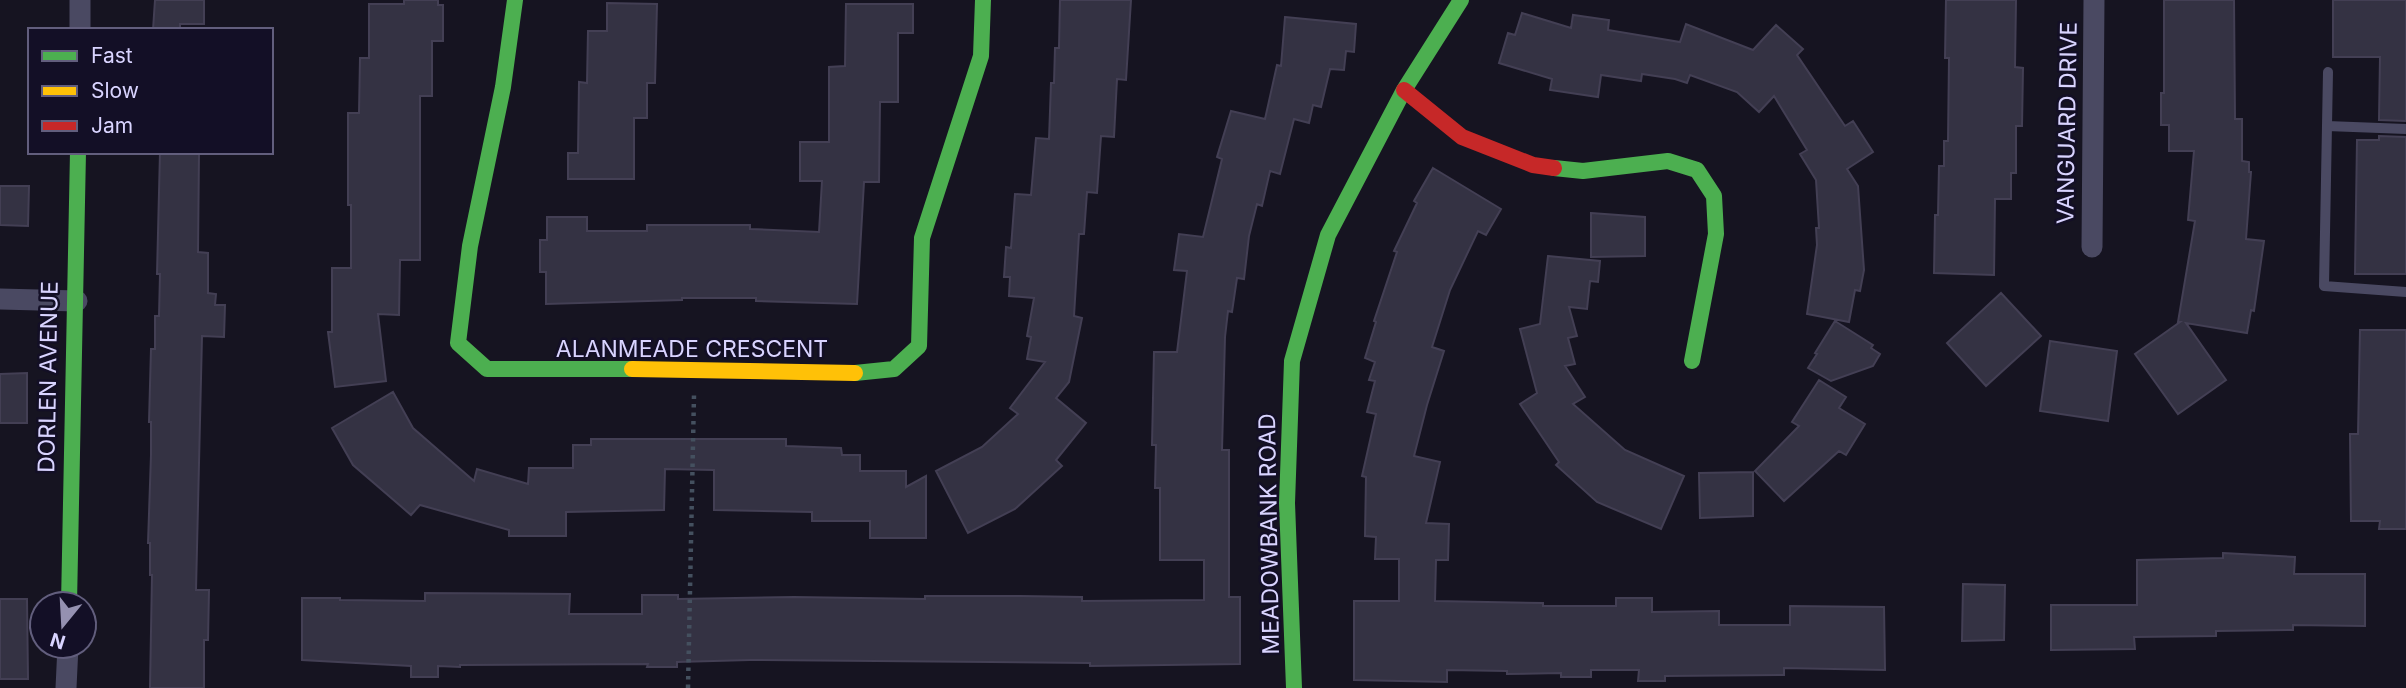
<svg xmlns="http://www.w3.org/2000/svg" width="2406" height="688" font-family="Inter,sans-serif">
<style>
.building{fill:#343243;stroke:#433f54;stroke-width:2}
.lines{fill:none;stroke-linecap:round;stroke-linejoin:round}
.path{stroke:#44505f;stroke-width:4.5;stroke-dasharray:3.5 5;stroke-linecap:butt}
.lane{stroke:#4a4962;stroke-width:10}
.street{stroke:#4a4962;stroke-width:21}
.fast{stroke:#4caf50;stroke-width:16}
.slow{stroke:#ffc107;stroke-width:16}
.jam{stroke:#c62828;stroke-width:16}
.labels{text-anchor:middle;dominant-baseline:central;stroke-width:5;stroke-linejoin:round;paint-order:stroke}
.street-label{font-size:23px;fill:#d9d4ff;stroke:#130f26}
</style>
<rect width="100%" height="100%" fill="#161421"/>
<path class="building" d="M 155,0 L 204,0 L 204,24 L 180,24 L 180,30 L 153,30 Z
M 404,0 L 438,0 L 438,5 L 443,5 L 443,41 L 432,41 L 432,96 L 420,96 L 420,260 L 400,260 L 399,315 L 378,314 L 386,381 L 335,387 L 328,332 L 332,332 L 332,268 L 351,268 L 351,205 L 348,205 L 348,113 L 359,113 L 360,58 L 369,58 L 369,4 L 404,4 Z
M 1060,0 L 1131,0 L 1126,80 L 1117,79 L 1114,137 L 1101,136 L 1097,193 L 1087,192 L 1084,234 L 1079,234 L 1074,316 L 1082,318 L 1069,382 L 1056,398 L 1086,423 L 1056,460 L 1062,466 L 1015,509 L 968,533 L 936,471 L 982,447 L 1018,414 L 1010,408 L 1045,362 L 1027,359 L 1031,337 L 1027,336 L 1034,298 L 1009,296 L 1010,277 L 1004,277 L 1006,247 L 1011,248 L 1015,194 L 1031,195 L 1036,138 L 1049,139 L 1051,83 L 1054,83 L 1055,48 L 1059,48 Z
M 1946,0 L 2016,0 L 2015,67 L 2023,68 L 2022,126 L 2016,126 L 2016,173 L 2011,173 L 2011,199 L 1995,199 L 1994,275 L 1934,273 L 1935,215 L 1938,215 L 1939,166 L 1944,166 L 1944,141 L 1948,141 L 1949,58 L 1945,58 Z
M 2164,0 L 2234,0 L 2235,119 L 2242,119 L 2242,161 L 2249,162 L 2249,172 L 2251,172 L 2246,239 L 2264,241 L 2254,311 L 2251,310 L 2247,333 L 2186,323 L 2226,380 L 2178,414 L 2135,354 L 2180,322 L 2178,322 L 2195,221 L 2188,220 L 2194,151 L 2169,151 L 2169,125 L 2161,125 L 2161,93 L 2164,93 Z
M 2333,0 L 2406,0 L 2406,121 L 2379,120 L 2380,57 L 2333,57 Z
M 607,3 L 657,4 L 655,83 L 647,83 L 647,118 L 634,118 L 634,179 L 568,179 L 568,153 L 578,153 L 579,82 L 587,83 L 588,31 L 607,31 Z
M 846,4 L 913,4 L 913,33 L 898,33 L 898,102 L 880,102 L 879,182 L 864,182 L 857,304 L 756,301 L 756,298 L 682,298 L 682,300 L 546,304 L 546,272 L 540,272 L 540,240 L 547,240 L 547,217 L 587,217 L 587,231 L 647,231 L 647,225 L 750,225 L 750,229 L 819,232 L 822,181 L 800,181 L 800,142 L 829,142 L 829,67 L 845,66 Z
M 1522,13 L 1571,28 L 1573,15 L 1609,20 L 1608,30 L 1680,42 L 1686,24 L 1753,50 L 1776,25 L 1803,49 L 1797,55 L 1845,126 L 1853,121 L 1873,152 L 1847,169 L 1858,186 L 1864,270 L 1860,291 L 1855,290 L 1849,322 L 1807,314 L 1817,245 L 1816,228 L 1819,228 L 1816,180 L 1800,154 L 1807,150 L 1774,96 L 1759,112 L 1737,92 L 1690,75 L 1687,83 L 1675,79 L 1642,74 L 1641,81 L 1601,75 L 1598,97 L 1550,90 L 1552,79 L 1499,63 L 1508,33 L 1515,35 Z
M 1285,17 L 1356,24 L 1354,52 L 1346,51 L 1344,70 L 1330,69 L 1321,107 L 1313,105 L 1309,123 L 1294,119 L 1280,174 L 1270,171 L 1262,206 L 1257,204 L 1249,236 L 1244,279 L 1237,278 L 1232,312 L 1228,311 L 1225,337 L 1222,450 L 1229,450 L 1229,597 L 1240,597 L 1240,664 L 1090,666 L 1090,663 L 750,660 L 677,662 L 677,667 L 647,667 L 648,664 L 460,665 L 460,667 L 438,666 L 438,677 L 411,677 L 411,666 L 302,660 L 302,598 L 340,598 L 340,600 L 425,601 L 425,593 L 570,594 L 569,614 L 642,614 L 642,595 L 678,595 L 678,599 L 794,597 L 925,599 L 925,596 L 1021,596 L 1082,597 L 1082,601 L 1204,600 L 1204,560 L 1160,560 L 1160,488 L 1155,488 L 1156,445 L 1152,445 L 1154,352 L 1177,352 L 1187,271 L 1174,270 L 1179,234 L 1203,237 L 1222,159 L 1217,157 L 1231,111 L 1265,119 L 1277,65 L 1281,66 Z
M 2379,136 L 2406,137 L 2406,274 L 2355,274 L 2357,140 L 2379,140 Z
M 160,152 L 199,152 L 198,252 L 208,253 L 208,293 L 216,294 L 215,305 L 225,305 L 224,337 L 202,336 L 196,590 L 209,590 L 208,640 L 204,640 L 204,688 L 150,688 L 152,575 L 150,575 L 150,543 L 148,543 L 151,455 L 151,422 L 149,422 L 151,349 L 155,349 L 155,316 L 159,316 L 160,274 L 157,274 Z
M 1433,168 L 1501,209 L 1486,235 L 1478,231 L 1450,290 L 1432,347 L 1444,351 L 1427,405 L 1414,456 L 1440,462 L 1426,523 L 1449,524 L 1448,560 L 1436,560 L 1435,601 L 1543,603 L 1543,606 L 1616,606 L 1616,598 L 1652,598 L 1652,612 L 1719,611 L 1719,625 L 1790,625 L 1790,606 L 1884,607 L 1885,670 L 1784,668 L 1784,675 L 1665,676 L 1665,681 L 1638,681 L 1639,670 L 1591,670 L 1591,677 L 1561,677 L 1561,673 L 1507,674 L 1507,671 L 1447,670 L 1447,682 L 1354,680 L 1354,601 L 1399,601 L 1399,559 L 1375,559 L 1376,537 L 1365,536 L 1366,477 L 1362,476 L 1376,414 L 1367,412 L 1375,381 L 1369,380 L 1375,362 L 1365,358 L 1376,322 L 1374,321 L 1397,252 L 1394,251 L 1417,203 L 1414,201 Z
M 0,186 L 29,186 L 28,226 L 0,225 Z
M 1591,213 L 1645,217 L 1645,256 L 1591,257 Z
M 1548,256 L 1600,261 L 1598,282 L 1590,281 L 1587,309 L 1569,307 L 1577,336 L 1568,338 L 1575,364 L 1565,366 L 1585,397 L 1573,404 L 1625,450 L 1684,476 L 1661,529 L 1597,502 L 1556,465 L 1559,462 L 1520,404 L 1537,393 L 1520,329 L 1540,324 Z
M 2001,293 L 2041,336 L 1986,386 L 1947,343 Z
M 1835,321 L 1873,345 L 1871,348 L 1880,354 L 1873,366 L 1831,381 L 1808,368 L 1817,354 L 1815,353 Z
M 2360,330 L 2406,330 L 2406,529 L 2379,529 L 2380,521 L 2351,521 L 2350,434 L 2358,434 Z
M 2050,341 L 2117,351 L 2108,421 L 2040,411 Z
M 27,373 L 27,423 L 0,423 L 0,374 Z
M 1819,380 L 1846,397 L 1839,408 L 1865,424 L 1846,455 L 1839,451 L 1784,501 L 1755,471 L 1799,426 L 1792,422 Z
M 393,392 L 413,428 L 474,481 L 477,469 L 528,484 L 529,468 L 573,468 L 573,445 L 591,445 L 591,439 L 786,439 L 786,446 L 841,448 L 842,455 L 860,455 L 860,471 L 906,471 L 906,487 L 926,476 L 926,538 L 870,538 L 870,521 L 812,521 L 812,512 L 714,510 L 714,470 L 665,469 L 664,510 L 566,512 L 566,536 L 509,536 L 509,530 L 420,505 L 411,515 L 353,465 L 332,428 Z
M 1753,472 L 1753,516 L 1700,518 L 1699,473 Z
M 2223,553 L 2295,557 L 2294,574 L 2365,574 L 2365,626 L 2293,625 L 2293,630 L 2216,631 L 2216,636 L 2134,637 L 2135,649 L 2051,650 L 2051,605 L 2137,605 L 2137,560 L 2223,558 Z
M 1963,584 L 2005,585 L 2004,640 L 1962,641 Z
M 0,599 L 27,599 L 28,679 L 0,679 Z"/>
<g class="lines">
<path class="path" d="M 688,688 L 694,395"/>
<path class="lane" d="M 2328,72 L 2324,286 L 2406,292
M 2327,126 L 2406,129"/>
<path class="street" d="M 80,30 L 80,0
M 2092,247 L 2094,0
M 0,299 L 77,301
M 66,688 L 68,646"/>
<path class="fast" d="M 515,0 L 503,87 L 470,246 L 458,343 L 487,369 L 632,369
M 1554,168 L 1583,171 L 1668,161 L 1697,170 L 1714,196 L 1716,234 L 1692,361
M 855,373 L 894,369 L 919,346 L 922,238 L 981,56 L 983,0
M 69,604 L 78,152
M 1294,688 L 1287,503 L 1292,361 L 1328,235 L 1404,90 L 1461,0"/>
<path class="slow" d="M 632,369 L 855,373"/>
<path class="jam" d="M 1404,90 L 1462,137 L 1533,165 L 1554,168"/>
</g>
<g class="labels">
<g class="street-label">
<text transform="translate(2067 123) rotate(-89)">VANGUARD DRIVE</text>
<text x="692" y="349">ALANMEADE CRESCENT</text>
<text transform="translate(48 377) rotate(-89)">DORLEN AVENUE</text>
<text transform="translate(1269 534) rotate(-91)">MEADOWBANK ROAD</text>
</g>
</g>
<rect x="28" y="28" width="245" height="126" fill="#130f26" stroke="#625e7d" stroke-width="2"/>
<rect x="42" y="51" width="35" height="10" fill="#4caf50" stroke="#625e7d" stroke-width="2"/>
<text x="91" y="63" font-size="21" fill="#d9d4ff">Fast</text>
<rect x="42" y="86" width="35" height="10" fill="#ffc107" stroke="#625e7d" stroke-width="2"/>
<text x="91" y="98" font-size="21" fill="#d9d4ff">Slow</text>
<rect x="42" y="121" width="35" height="10" fill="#c62828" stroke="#625e7d" stroke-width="2"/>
<text x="91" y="133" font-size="21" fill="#d9d4ff">Jam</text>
<g transform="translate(63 625) rotate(198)"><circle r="33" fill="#130f26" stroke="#625e7d" stroke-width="2"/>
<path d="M0-5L12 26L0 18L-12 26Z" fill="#9591b1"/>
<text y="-10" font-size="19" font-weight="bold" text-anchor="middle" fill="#d9d4ff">N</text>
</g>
</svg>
